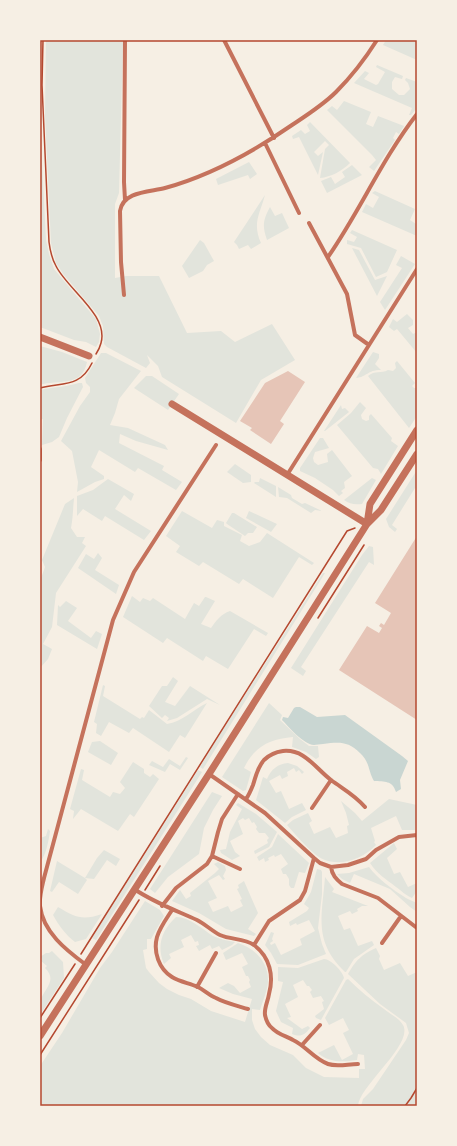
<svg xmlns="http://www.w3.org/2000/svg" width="457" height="1146" font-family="Barlow,sans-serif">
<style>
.green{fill:#e2e4dc}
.water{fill:#c9d6d2}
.building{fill:#e6c5b7}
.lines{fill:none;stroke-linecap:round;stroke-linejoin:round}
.path{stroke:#b5482f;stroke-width:1.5}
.minor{stroke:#c5725c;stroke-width:4}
.tertiary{stroke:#c5725c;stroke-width:7}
.neatline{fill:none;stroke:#b5482f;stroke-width:1.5}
</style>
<rect width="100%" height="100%" fill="#f6efe4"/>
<path class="green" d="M 46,40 L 123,40 L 119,193 L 115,204 L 115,278 L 126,276 L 159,276 L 187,333 L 221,331 L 235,342 L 272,324 L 295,360 L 261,380 L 236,423 L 162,377 L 158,366 L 147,355 L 150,363 L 146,368 L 107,347 L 104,344 L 103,326 L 99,316 L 64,275 L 56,263 L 51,243 L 45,115 Z
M 386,40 L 417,40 L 417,60 L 383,45 Z
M 377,65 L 403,76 L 402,79 L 395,77 L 392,82 L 392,89 L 399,95 L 404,95 L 410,89 L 408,83 L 405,80 L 406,78 L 417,82 L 417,108 L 411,115 L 409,115 L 412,108 L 354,83 L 365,71 L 369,73 L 364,79 L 376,85 L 378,84 L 385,72 L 376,67 Z
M 344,101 L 371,112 L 366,124 L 373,127 L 378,116 L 404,126 L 399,134 L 396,132 L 393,138 L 395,140 L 374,171 L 369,167 L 376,160 L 372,155 L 327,110 L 332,106 L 337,110 Z
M 310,122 L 350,163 C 342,171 331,177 320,178 L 325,149 L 329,145 L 325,141 L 314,152 L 318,156 L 323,152 L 318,175 L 299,137 L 293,139 L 292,136 L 301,130 L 305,134 L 310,131 L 307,125 Z
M 40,123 L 46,240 L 49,254 L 54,269 L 96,319 L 100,334 L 99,342 L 96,347 L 86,342 L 74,340 L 40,327 Z
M 249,162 L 257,174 L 250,179 L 248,175 L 218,185 L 216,179 Z
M 352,165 L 362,175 L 327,193 L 321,181 L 331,177 L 335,184 L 345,177 L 342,172 Z
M 375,191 L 415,209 L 410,220 L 416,224 L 417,221 L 417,236 L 362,212 L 366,204 L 373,208 L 379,197 L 372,193 Z
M 265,195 C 260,214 252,223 261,243 L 251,249 L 248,245 L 239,249 L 237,245 L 234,242 Z
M 270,207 L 275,216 L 282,213 L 289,228 L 267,240 C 262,226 263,220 270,207 Z
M 352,230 L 397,250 L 387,272 L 376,277 L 361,248 L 347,244 L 347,240 L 354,242 L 357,237 L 350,233 Z
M 200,240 L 204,243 L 214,261 L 207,265 L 203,271 L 189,278 L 182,266 Z
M 352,248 L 359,250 L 375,280 L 387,276 L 377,296 Z
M 401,256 L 415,264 L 385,310 L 380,302 L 402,268 L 396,265 Z
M 407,314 L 413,320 L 413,325 L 408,328 L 413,334 L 417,332 L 417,353 L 397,329 L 394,331 L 389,327 L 393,319 L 397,322 Z
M 40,346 L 62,352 L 87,362 C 82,388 58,379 40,385 Z
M 373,352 L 379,354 L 379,358 L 375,364 L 381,370 C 367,370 367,377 356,378 Z
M 101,353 L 106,353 L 141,371 L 119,399 L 115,413 L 110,425 L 128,428 L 165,445 L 168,450 L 136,441 L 120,434 L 119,443 L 164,466 L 162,470 L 182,482 L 176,490 L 138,468 L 135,472 L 99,450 L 91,467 L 104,476 L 104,479 L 95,482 L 77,492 L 78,482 L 72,451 L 61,441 L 80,406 L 90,392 L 90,387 L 86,383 L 85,378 Z
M 397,361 L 415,383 L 412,386 L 414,388 L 417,388 L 417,416 L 409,428 L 368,376 C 375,370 381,374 388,370 L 393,371 L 396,368 L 395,363 Z
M 146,376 L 152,376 L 179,394 L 168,410 L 134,388 Z
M 79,383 L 82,383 L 83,387 L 67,418 L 59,437 L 52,442 L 42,445 L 43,419 L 40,420 L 40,390 C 53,387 66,387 79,383 Z
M 360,402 L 366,408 L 361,415 L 362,419 L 366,421 L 369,420 L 369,416 L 371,414 L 392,438 L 391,441 L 398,446 L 381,474 L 378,469 L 373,468 L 337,425 L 351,413 Z
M 341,405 L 342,409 L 345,408 L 349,412 L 325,431 L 324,431 Z
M 320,438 L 323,438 L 329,448 L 315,452 L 313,458 L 314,462 L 318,465 L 328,462 L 327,454 L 332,450 L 352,476 L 344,482 L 345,488 L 341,491 L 343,493 L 339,496 L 333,490 L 315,478 L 300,471 L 300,468 Z
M 235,464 L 251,475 L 251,482 L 243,483 L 227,472 Z
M 417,470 L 417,490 L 415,488 L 392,525 L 397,529 L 395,532 L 389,527 L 386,519 Z
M 260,478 L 276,486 L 276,497 L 254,483 L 255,482 L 259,482 Z
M 372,478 L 376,480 L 362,504 C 354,505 350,504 344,500 Z
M 108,479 L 134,494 L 131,501 L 124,495 L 115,509 L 151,531 L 144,540 L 105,516 L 102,521 L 83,509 L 77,516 L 77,496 L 93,490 Z
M 278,487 L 291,495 L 292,498 L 302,504 L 305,503 L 322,511 L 315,510 L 311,513 L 287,498 L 279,497 Z
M 74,498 C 73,508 73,518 71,528 L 77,537 L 85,537 L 82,543 L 86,546 L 56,593 L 52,627 L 43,644 L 52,649 L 48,659 L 40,668 L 40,581 L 45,567 L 42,560 L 65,504 Z
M 182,511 L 212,528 L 217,520 L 224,522 L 224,526 L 242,535 L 240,541 L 249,546 L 260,542 L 267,533 L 314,563 L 312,565 L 299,557 L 273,598 L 243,579 L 239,584 L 203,562 L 199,566 L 176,552 L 180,546 L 166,536 Z
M 249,511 L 277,524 L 271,532 L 246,518 Z
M 232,513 L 234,513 L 257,527 L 253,533 L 248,533 L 245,536 L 227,524 L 226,523 Z
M 369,546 L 373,547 L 374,565 L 369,562 L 301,667 L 306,671 L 303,676 L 291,668 L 362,555 Z
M 98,553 L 102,558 L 95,570 L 119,585 L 116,594 L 78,568 L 86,554 L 94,559 Z
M 323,573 L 325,573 L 203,769 L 200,767 L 213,745 Z
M 132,596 L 140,602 L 143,598 L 150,601 L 153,598 L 185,619 L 194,603 L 199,606 L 205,597 L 206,597 L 215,601 L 201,624 L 211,628 C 216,621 221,614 230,611 L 268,633 L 266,636 L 254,629 L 228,669 L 206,656 L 203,661 L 167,638 L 163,643 L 123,617 Z
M 66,601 L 77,608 L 68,621 L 91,638 L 96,631 L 102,634 L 97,649 L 57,625 L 58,605 L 60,607 Z
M 173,677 L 178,681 L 165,702 L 175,706 L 190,686 L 220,705 L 207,699 L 177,718 L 167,721 L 169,718 L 165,715 L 162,718 L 149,706 L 162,686 L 167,686 Z
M 103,685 L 105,686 L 103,696 L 140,719 L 142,717 L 144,718 L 149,710 L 167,724 C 182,722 194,709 207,703 L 185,738 L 180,735 L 169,752 L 133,728 L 129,733 L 109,722 L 101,736 L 96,733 L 97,724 L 94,722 Z
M 269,703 L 282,715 L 280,720 L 300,739 L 309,746 L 318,746 L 319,757 L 316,759 L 306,752 L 292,747 L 293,737 C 269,739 254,747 244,768 L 251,772 L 246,790 L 243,791 L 222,777 Z
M 100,741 L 118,753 L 111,765 L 88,752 L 92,742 Z
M 186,757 L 188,758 L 180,770 L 170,764 L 165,772 L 149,765 L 152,761 L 163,767 L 169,759 L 180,766 Z
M 133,762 L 144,769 L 144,773 L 150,777 L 153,774 L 159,779 L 134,817 L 130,814 L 118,831 L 81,809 L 73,819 L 74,811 L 70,809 L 81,769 L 84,770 L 82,780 L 110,797 L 113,792 L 120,794 L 125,788 L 120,782 Z
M 288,763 L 297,766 L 304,772 L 302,774 L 299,770 L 296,772 L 294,768 L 287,772 L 288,776 L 282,779 L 280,775 L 269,781 L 276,793 L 281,791 L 289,809 L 302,803 L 306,810 L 292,817 L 285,823 L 256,800 L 263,777 L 267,779 C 271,769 278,764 288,763 Z
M 198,770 L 202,772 L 96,940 L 92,938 Z
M 212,792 L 222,796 L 213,810 L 204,828 L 199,854 L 168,877 L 155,893 L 150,889 Z
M 389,799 L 417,805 L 417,822 L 416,822 L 415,830 L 402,830 L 396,816 L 371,828 L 375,841 L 374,842 L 376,845 C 361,861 334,869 316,855 C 305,846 296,835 287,825 L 293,820 L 308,813 L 312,821 L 309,823 L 314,834 L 330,827 L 336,838 L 348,833 L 347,826 L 349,825 L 346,813 L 341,801 L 355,813 L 362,821 Z
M 238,803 L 256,814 L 277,832 L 269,847 L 255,854 L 254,851 L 268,843 L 267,840 L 269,838 L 265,833 L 259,833 L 256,829 L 257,827 L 254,822 L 252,823 L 249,818 L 245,820 L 243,818 L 238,821 L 243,834 L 230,841 L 235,852 L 240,856 L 232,860 L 221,853 L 220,850 L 226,849 L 230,832 L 242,809 L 236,805 Z
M 48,829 L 50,831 C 49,839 46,856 40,862 L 40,838 L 46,836 Z
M 278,834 L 309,863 L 305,873 L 299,872 L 294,888 L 291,888 L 289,885 L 289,879 L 286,874 L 283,874 L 281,869 L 288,864 L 281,854 L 275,857 L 274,855 L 268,858 L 269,860 L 265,862 L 264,858 L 259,861 L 257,857 L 272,847 Z
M 394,843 L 397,849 L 387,858 L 394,874 L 400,872 L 408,887 L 417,883 L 417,891 L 412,898 C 405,895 402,891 396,887 C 386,879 377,874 370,863 Z
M 104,850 L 120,859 L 116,866 L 107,860 L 94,879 L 85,878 L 87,880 L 78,894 L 59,882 L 52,892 L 50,891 L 57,861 L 85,878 L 97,858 Z
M 218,862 L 225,866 L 226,870 L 223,876 L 225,879 L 223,880 L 219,875 L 208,881 L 217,898 L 208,902 L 213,912 L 228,906 L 231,912 L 243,906 L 240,900 L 242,899 L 237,889 L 239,888 L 238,885 L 244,881 L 258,913 L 248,929 L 256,934 L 254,936 L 226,929 L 199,913 L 172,901 L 180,890 L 186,899 L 191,896 L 190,893 L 215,873 L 219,869 L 214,864 Z
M 369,867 C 378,879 393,890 406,898 C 409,900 413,901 417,903 L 417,912 L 410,907 L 390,889 L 354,874 L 350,883 L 342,879 L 337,874 L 349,873 Z
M 317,869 L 321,870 L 322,872 L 322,894 L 318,928 L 322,944 L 326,954 L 298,965 L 277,964 L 271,953 L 265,945 L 271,932 L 274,933 L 272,939 L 273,941 L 270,943 L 271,945 L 275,943 L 281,955 L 302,945 L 300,939 L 315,931 L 309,920 L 297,925 L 296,923 L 290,926 L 289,922 L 307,911 L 309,908 L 304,904 L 311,892 Z
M 325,877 L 334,889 L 332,892 L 368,906 L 362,906 L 357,909 L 358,911 L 352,914 L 350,911 L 338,916 L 344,930 L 350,928 L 358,946 L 372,941 L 374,945 L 354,959 L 346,972 L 345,972 C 313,941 322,917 325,877 Z
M 145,901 L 160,910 L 164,916 L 151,939 L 147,939 L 147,949 L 143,950 L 146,968 L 149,972 L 159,983 L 167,989 L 179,995 L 191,999 L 211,1011 L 245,1022 L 252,999 L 233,994 L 219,988 L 228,983 L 234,986 L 240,993 L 251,987 L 249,982 L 250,980 L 248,976 L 246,976 L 242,967 L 248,964 L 242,953 L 226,960 L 223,953 L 238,943 C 256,949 269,963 268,982 C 267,991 263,1001 260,1010 L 252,1009 L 252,1020 L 255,1029 L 261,1037 L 270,1045 L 293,1055 L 306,1068 L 324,1077 L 359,1078 L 359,1069 L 365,1069 L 364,1055 L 358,1054 L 357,1060 C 343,1062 329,1063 318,1053 L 334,1045 L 342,1060 L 353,1054 L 343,1033 L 349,1030 L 343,1018 L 329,1025 L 325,1018 L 346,980 L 348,979 C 359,990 371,1000 384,1009 C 390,1014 399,1018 403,1025 C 414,1044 359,1086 358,1106 L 40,1106 L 40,1066 L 62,1033 L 100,968 L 112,952 Z
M 58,907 C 75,917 82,921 102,914 L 86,939 L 75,942 C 66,935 59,926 53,915 Z
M 176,917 C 190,917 202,929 213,936 C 220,939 227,941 235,942 L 232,945 L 222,950 L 219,946 L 212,949 L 210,945 L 199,951 L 196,946 L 199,945 L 198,941 L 195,942 L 191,935 L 181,940 L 184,947 L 169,954 L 171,958 L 164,964 C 156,946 162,930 176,917 Z
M 376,948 L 380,956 L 379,959 L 384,970 L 400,963 L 408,976 L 417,972 L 417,1106 L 361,1106 L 363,1099 L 373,1089 L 406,1040 L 409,1033 L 406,1023 L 380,1004 L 348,974 C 356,960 361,955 376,948 Z
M 52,951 L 63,962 L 64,978 L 40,1015 C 40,1010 39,1004 41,999 C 46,987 57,980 45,968 L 47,966 L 41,961 L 42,959 L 40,957 L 46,953 L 49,953 Z
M 324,959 C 331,959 343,972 344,978 L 321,1020 L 316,1018 L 315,1016 L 324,1009 L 322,1002 L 324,1001 L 321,996 L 313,998 L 310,992 L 312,990 L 309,986 L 307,986 L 303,980 L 293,985 L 298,997 L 285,1004 L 291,1017 L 287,1018 L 302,1029 L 308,1026 L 310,1028 C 304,1036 300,1037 292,1034 L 293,1028 L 281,1022 L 276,1011 L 283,982 L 278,981 L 278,967 L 298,968 Z"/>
<path class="water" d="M 296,707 L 300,707 L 317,717 L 345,715 L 402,756 L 408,761 L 400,780 L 401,789 L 396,792 C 392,780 385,782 374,781 C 368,771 370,762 360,753 C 348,741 339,742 323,744 C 320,744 316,745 314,745 C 303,744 290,728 282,720 L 283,717 L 288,718 L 294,708 Z"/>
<path class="building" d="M 288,371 L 305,382 L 280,421 L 284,424 L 271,444 L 250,430 L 252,428 L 240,421 L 265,383 Z
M 417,536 L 417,720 L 339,670 L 367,626 L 379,633 L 382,628 L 379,626 L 381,623 L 384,625 L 391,613 L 375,603 Z"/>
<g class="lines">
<path class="path" d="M 43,40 L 42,85 L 49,242 C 50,250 52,259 56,266 C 67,289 109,315 101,343 C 100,347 98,351 96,354
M 40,388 C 62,382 80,388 92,363
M 318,618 L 364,545
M 145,890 L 160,866
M 81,954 L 347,531 L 355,528
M 40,1018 L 75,964
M 40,1055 L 139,900
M 405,1106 L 411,1098 L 417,1088"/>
<path class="minor" d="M 224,40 L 274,138
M 265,143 L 299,213
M 125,200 L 124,182 L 125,40
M 309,223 L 347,294 L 355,335 L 369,345
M 328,257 C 360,211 382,159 417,114
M 124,295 L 121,262 L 120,211 C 123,191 150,192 165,188 C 212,175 253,152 292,125 C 307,115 323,105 336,92 C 352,76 365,59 377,40
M 40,460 L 40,449
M 287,475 L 417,269
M 209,774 L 265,813 L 314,858 L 320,863 L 331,867 L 348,865 L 366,859 L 376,850 L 399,837 L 417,835
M 246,799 C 249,795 251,790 253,785 C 256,776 257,768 264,760 C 269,755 276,752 283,751 C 305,749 315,768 331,780 C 343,789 355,795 365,807
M 312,808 L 331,780
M 212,856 L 240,869
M 331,867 C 332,875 336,879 342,884 L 378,898 L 417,928
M 134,889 C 155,903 175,910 197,920 C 205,924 212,931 220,935 C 231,940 244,938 254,945 C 270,957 274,976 269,994 C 268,1001 264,1008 265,1015 C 266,1020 268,1025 272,1028 C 277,1034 286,1036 293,1040 C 306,1046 314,1059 328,1064 C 337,1067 348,1064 358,1064
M 162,906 L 176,888 L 207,864 L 212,856 L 218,832 L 222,819 L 238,794
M 172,910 C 167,918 160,927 157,937 C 153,952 159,969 172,977 C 180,982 189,983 198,987 C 204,990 209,995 216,998 C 225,1003 238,1006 248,1009
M 382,943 L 401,916
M 254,945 L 269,921 L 300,900 L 305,891 L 314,858
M 85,964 C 66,950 43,932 40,906 C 39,897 42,887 44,878 L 113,620 L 134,572 L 216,445
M 197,987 L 216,953
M 302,1045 L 320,1025"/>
<path class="tertiary" d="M 40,337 L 89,356
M 172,404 L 367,524
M 367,524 L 370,504 L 417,430
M 40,1036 L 209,774 L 367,524 L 381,510 L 417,454"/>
</g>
<rect width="457" height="1146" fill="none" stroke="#f6efe4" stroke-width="82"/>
<rect x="41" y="41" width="375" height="1064" class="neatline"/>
</svg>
